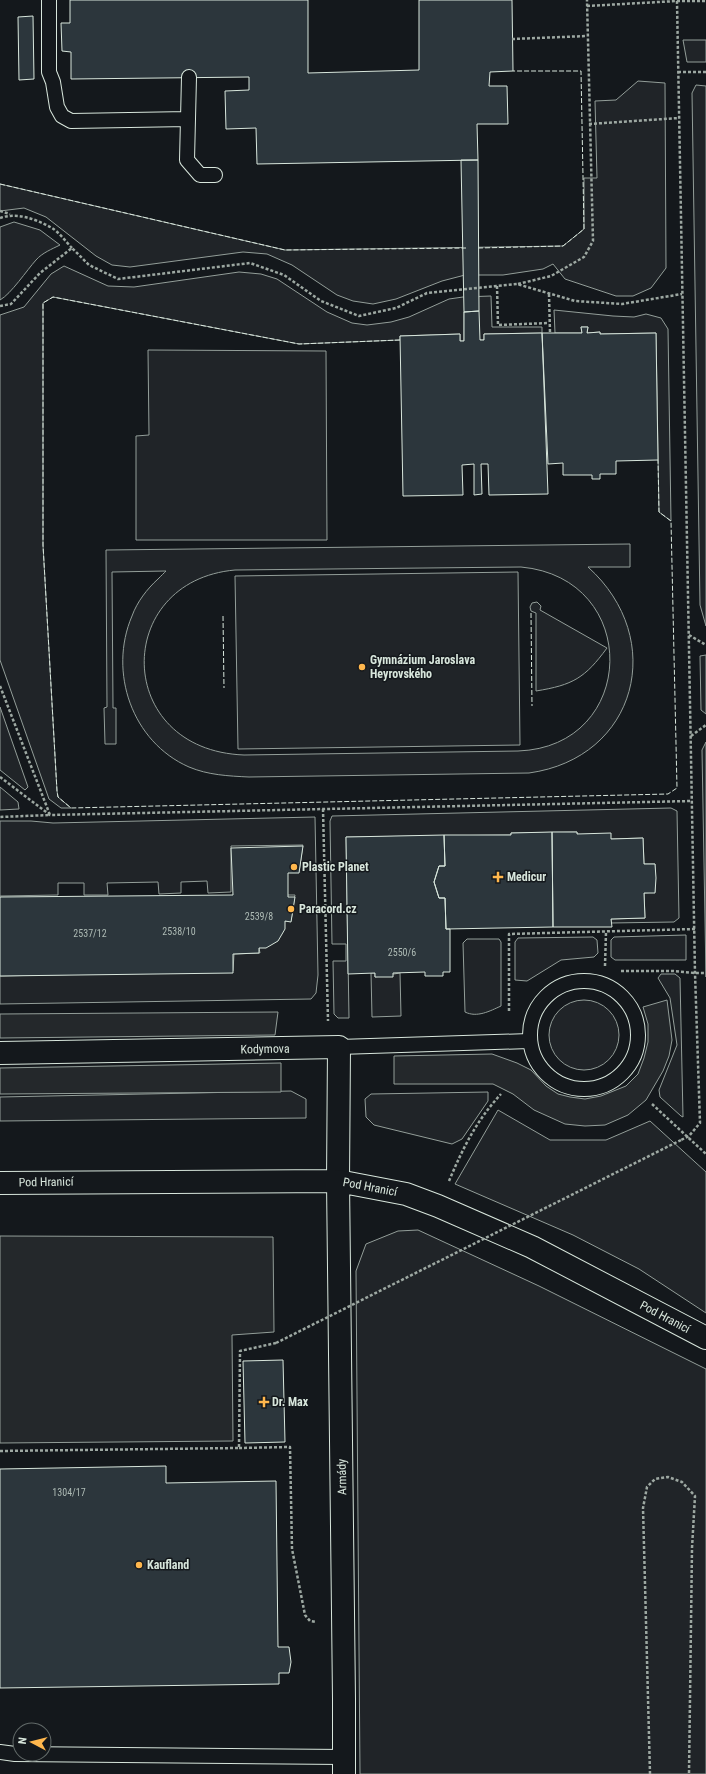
<svg xmlns="http://www.w3.org/2000/svg" width="706" height="1774" font-family="'Roboto Condensed',sans-serif">
<style>
.green{fill:#202428;stroke:#939e99;fill-rule:evenodd}
.parking{fill:#24282b;stroke:#939e99}
.building{fill:#2c363c;stroke:#d8e6dc}
.lines{fill:none;stroke-linecap:round;stroke-linejoin:round}
.service-casing{stroke:#d8e6dc;stroke-width:16}
.minor-casing{stroke:#d8e6dc;stroke-width:24}
.tertiary-casing{stroke:#d8e6dc;stroke-width:24}
.path{stroke:#9da8a2;stroke-width:2.5;stroke-dasharray:3 2;stroke-linecap:butt}
.service{stroke:#14181c;stroke-width:14}
.minor{stroke:#14181c;stroke-width:22}
.tertiary{stroke:#14181c;stroke-width:22}
.path-bridge{stroke:#9da8a2;stroke-width:2.5;stroke-dasharray:3 2;stroke-linecap:butt}
.fence{stroke:#d8e6dc;stroke-width:1;stroke-dasharray:5 2;stroke-linecap:butt}
.poi-dot{fill:#ffb74d;stroke:#14181c;stroke-width:1.5}
.labels{text-anchor:middle;dominant-baseline:central;stroke-width:3;stroke-linejoin:round;paint-order:stroke}
.number-label{font-size:10px;fill:#adbab4}
.poi-label{font-size:12px;font-weight:bold;fill:#d8e6dc;stroke:#14181c;text-anchor:start}
.street-label{font-size:12px;fill:#d8e6dc;stroke:#14181c}
</style>
<rect width="100%" height="100%" fill="#14181c"/>
<path class="green" d="M 683,40 L 706,40 L 706,62 L 687,62 Z
M 638,81 L 665,83 L 666,268 L 651,288 L 633,296 L 616,296 L 565,279 L 553,264 L 543,269 L 503,275 L 465,275 L 442,281 L 396,299 L 373,304 L 353,301 L 337,295 L 292,265 L 267,254 L 243,252 L 130,267 L 112,265 L 96,256 L 46,217 L 24,208 L 0,211 L 0,184 L 285,250 L 563,246 L 584,229 L 584,178 L 597,178 L 595,101 L 616,100 Z
M 696,85 L 706,86 L 706,626 L 700,605 L 692,93 Z
M 14,222 L 40,230 L 60,245 C 52,249 42,253 36,260 C 27,270 11,294 0,300 L 0,227 Z
M 64,266 L 108,286 L 134,287 L 239,272 L 261,274 L 277,279 L 327,312 L 352,323 L 367,325 L 391,322 L 409,317 L 449,299 L 463,297 L 491,296 L 492,327 L 542,327 L 542,333 L 484,334 L 484,340 L 480,340 L 464,312 L 464,341 L 460,341 L 460,334 L 400,336 L 400,340 L 299,344 L 53,297 L 43,303 L 43,545 L 57,791 L 58,797 L 71,808 L 61,808 L 49,799 L 0,660 L 0,315 L 24,307 L 51,274 Z
M 554,310 L 613,316 L 634,317 L 646,314 L 661,318 L 668,329 L 671,521 L 659,512 L 656,333 L 600,334 L 600,332 L 587,333 L 588,327 L 581,327 L 582,333 L 555,333 Z
M 148,350 L 326,351 L 327,540 L 136,540 L 136,436 L 149,435 Z
M 630,544 L 630,567 L 588,567 C 668,639 637,758 529,773 L 249,777 C 228,776 208,775 189,767 C 132,742 108,672 132,616 C 137,602 147,589 158,579 C 161,576 164,573 166,571 L 112,572 L 113,708 L 116,708 L 116,744 L 105,744 L 104,708 L 107,707 L 106,550 ZM 521,567 C 642,578 638,747 518,751 L 244,755 C 113,750 112,581 235,570 Z
M 518,572 L 520,745 L 238,749 L 235,576 Z
M 537,602 L 541,606 L 540,610 L 607,648 C 585,678 573,685 536,691 L 536,613 L 531,611 L 530,607 L 532,603 Z
M 706,655 L 706,714 L 701,710 L 700,656 Z
M 0,707 L 28,787 L 25,790 L 0,770 Z
M 706,742 L 706,977 L 702,750 Z
M 0,787 L 18,802 L 19,809 L 0,810 Z
M 671,808 L 677,811 L 679,918 L 674,922 L 611,923 L 611,919 L 645,918 L 644,893 L 655,892 L 655,864 L 644,864 L 643,838 L 611,839 L 577,834 L 577,832 L 511,833 L 511,835 L 346,837 L 349,1018 L 338,1018 L 334,1014 L 333,961 L 346,961 L 346,944 L 332,944 L 330,821 L 332,816 Z
M 315,817 L 318,975 L 316,993 L 311,999 L 0,1004 L 0,976 L 233,971 L 234,954 L 260,953 L 259,948 C 272,944 281,934 285,921 L 291,921 L 295,895 L 285,895 L 285,872 L 299,872 L 303,845 L 231,846 L 231,892 L 208,893 L 207,881 L 181,882 L 181,893 L 159,894 L 158,882 L 107,883 L 108,895 L 84,895 L 84,883 L 58,883 L 58,895 L 0,896 L 0,821 L 31,821 L 53,823 Z
M 686,935 L 686,960 L 615,960 L 611,957 L 611,940 L 614,937 Z
M 593,937 L 597,940 L 598,953 L 594,957 L 561,960 L 527,981 L 515,980 L 515,942 L 518,938 Z
M 467,939 L 499,939 L 501,942 L 501,1006 C 490,1011 477,1018 465,1012 L 463,943 Z
M 371,973 L 375,973 L 375,977 L 400,973 L 401,1016 L 372,1017 Z
M 661,974 L 675,974 L 680,978 L 683,1117 L 681,1116 L 660,1097 L 659,1090 L 677,1045 L 670,998 L 658,978 Z
M549 1035a35 35 0 1 1 70 0a35 35 0 1 1-70 0Z
M 291,1091 L 306,1099 L 306,1118 L 0,1121 L 0,1097 Z
M 488,1092 L 488,1101 L 462,1139 L 452,1144 L 374,1125 L 366,1117 L 365,1099 L 371,1094 Z
M 498,1110 L 550,1140 L 606,1140 L 650,1121 L 706,1172 L 706,1313 L 639,1269 L 573,1235 L 455,1184 Z
M 418,1230 L 539,1286 L 706,1369 L 706,1774 L 360,1774 L 356,1271 L 366,1244 L 398,1231 Z"/>
<path class="parking" d="M 667,1000 L 672,1040 L 669,1056 L 663,1071 L 646,1100 L 628,1115 L 605,1125 L 585,1126 L 565,1124 L 534,1110 L 513,1094 L 493,1084 L 394,1084 L 394,1056 L 492,1054 L 517,1063 L 531,1070 L 546,1086 L 558,1094 L 570,1097 L 585,1099 L 601,1096 L 626,1086 L 638,1074 L 644,1058 L 648,1042 L 648,1024 L 643,1007 Z
M 278,1012 L 275,1035 L 0,1038 L 0,1014 Z
M 281,1063 L 281,1092 L 0,1094 L 0,1068 Z
M 0,1236 L 273,1237 L 274,1332 L 232,1335 L 233,1441 L 0,1443 Z"/>
<path class="building" d="M 70,0 L 308,0 L 308,73 L 419,70 L 419,0 L 512,0 L 513,71 L 490,72 L 489,86 L 507,86 L 508,124 L 477,124 L 478,160 L 257,164 L 256,128 L 226,129 L 225,91 L 249,90 L 249,77 L 71,79 L 71,52 L 62,51 L 61,23 L 70,23 Z
M 33,16 L 34,79 L 19,80 L 18,17 Z
M 461,160 L 478,160 L 479,311 L 464,312 Z
M 479,311 L 480,340 L 484,340 L 484,334 L 542,333 L 548,494 L 489,495 L 488,464 L 481,464 L 482,494 L 474,495 L 474,464 L 462,465 L 463,495 L 403,496 L 400,336 L 460,334 L 460,341 L 464,341 L 464,312 Z
M 581,327 L 588,327 L 587,333 L 600,332 L 600,334 L 656,333 L 658,460 L 616,461 L 616,474 L 600,474 L 600,479 L 592,479 L 592,475 L 563,475 L 563,463 L 548,464 L 542,333 L 582,333 Z
M 552,832 L 577,832 L 577,834 L 611,833 L 611,839 L 643,838 L 644,864 L 655,864 L 656,878 L 655,893 L 644,893 L 645,918 L 611,919 L 612,927 L 553,927 Z
M 552,832 L 553,927 L 446,929 L 445,898 L 439,898 L 434,882 L 439,866 L 445,866 L 444,835 L 511,835 L 511,833 Z
M 444,835 L 445,866 L 439,866 L 434,882 L 439,898 L 445,898 L 446,929 L 450,929 L 450,972 L 443,972 L 443,976 L 425,976 L 425,972 L 393,973 L 393,977 L 375,977 L 375,973 L 348,974 L 346,837 Z
M 303,846 L 299,873 L 288,873 L 288,897 L 295,897 L 291,922 L 285,921 L 285,929 L 278,941 L 266,948 L 259,948 L 259,953 L 233,954 L 233,973 L 0,976 L 0,897 L 233,895 L 231,848 Z
M 283,1360 L 285,1442 L 245,1443 L 243,1361 Z
M 166,1466 L 166,1483 L 276,1481 L 278,1647 L 289,1647 L 291,1662 L 289,1673 L 279,1673 L 279,1684 L 0,1688 L 0,1469 Z"/>
<g class="lines">
<defs>
<path id="service" d="M 49,0 L 49,72 L 53,82 L 57,107 L 62,116 L 71,121 L 188,119
M 189,77 L 187,160 L 200,175 L 215,175
M530 1035a54 54 0 1 1 108 0a54 54 0 1 1-108 0Z
M 339,1047 L 529,1041
M 0,1752 L 15,1754 L 344,1757"/>
<path id="minor" d="M 0,1053 L 339,1047 L 338,1181"/>
<path id="tertiary" d="M 338,1181 L 344,1699 L 344,1774
M 0,1183 L 338,1181 L 406,1194 L 438,1206 L 532,1247 L 706,1338"/>
</defs>
<use href="#service" class="service-casing"/>
<use href="#minor" class="minor-casing"/>
<use href="#tertiary" class="tertiary-casing"/>
<path class="path" d="M 677,1 L 706,1
M 587,6 L 677,1 L 695,973 L 700,1123 L 689,1136 L 681,1140
M 512,39 L 587,36
M 678,72 L 706,72
M 589,124 L 679,118
M 0,211 L 10,214
M 0,218 C 17,212 36,219 52,228 C 59,232 66,242 72,248
M 518,284 L 551,276 L 584,257 L 593,241 L 587,0
M 497,286 L 498,325 L 549,323
M 549,294 L 550,333
M 0,306 L 11,304 L 40,273 L 72,248 L 89,265 L 118,279 L 250,263 L 284,275 L 321,301 L 359,316 L 396,308 L 427,293 L 517,284 L 575,301 L 622,304 L 682,294
M 689,635 L 706,645
M 0,686 L 50,815 L 0,817
M 691,736 L 706,725
M 0,777 L 50,815 L 692,801
M 323,809 L 328,1021
M 605,966 L 606,932
M 621,971 L 673,971 L 695,973 L 706,973
M 509,1011 L 509,934 L 695,929
M 652,1104 L 706,1154
M 449,1181 C 463,1148 476,1121 501,1094
M 239,1448 L 290,1447 L 292,1549 L 305,1615 L 310,1621 L 316,1622
M 0,1451 L 239,1448 L 240,1351 L 276,1343
M 650,1774 L 643,1508 L 647,1487 L 655,1479 L 668,1477 L 682,1482 L 695,1496 L 692,1548 L 689,1774"/>
<use href="#service" class="service"/>
<use href="#minor" class="minor"/>
<use href="#tertiary" class="tertiary"/>
<path class="path-bridge" d="M 276,1343 L 681,1140"/>
<path class="fence" d="M 0,184 L 285,250 L 466,248
M 478,248 L 563,246 L 584,229 L 581,71 L 513,71
M 400,340 L 299,344 L 53,297 L 43,303 L 43,545 L 57,791 L 58,797 L 71,808 L 668,794 L 677,788 L 671,521 L 659,512 L 658,460
M 531,613 L 532,706
M 223,616 L 224,688"/>
</g>
<g class="poi-dot">
<circle cx="362" cy="667" r="4"/>
<circle cx="294" cy="867" r="4"/>
<path d="M496 871h4v4h4v4h-4v4h-4v-4h-4v-4h4z"/>
<circle cx="291" cy="909" r="4"/>
<path d="M262 1396h4v4h4v4h-4v4h-4v-4h-4v-4h4z"/>
<circle cx="139" cy="1565" r="4"/>
</g>
<g class="labels">
<g class="number-label">
<text x="259" y="916">2539/8</text>
<text x="179" y="931">2538/10</text>
<text x="90" y="933">2537/12</text>
<text x="402" y="952">2550/6</text>
<text x="69" y="1492">1304/17</text>
</g>
<g class="poi-label">
<text x="370" y="660">Gymnázium Jaroslava<tspan x="370" dy="14">Heyrovského</tspan></text>
<text x="302" y="867">Plastic Planet</text>
<text x="507" y="877">Medicur</text>
<text x="299" y="909">Paracord.cz</text>
<text x="272" y="1402">Dr. Max</text>
<text x="147" y="1565">Kaufland</text>
</g>
<g class="street-label">
<text transform="translate(265 1049) rotate(-1)">Kodymova</text>
<text transform="translate(46 1182) rotate(-1)">Pod Hranicí</text>
<text transform="translate(370 1187) rotate(11)">Pod Hranicí</text>
<text transform="translate(665 1317) rotate(28)">Pod Hranicí</text>
<text transform="translate(342 1477) rotate(-91)">Armády</text>
</g>
</g>
<g transform="translate(32 1742) rotate(277)"><circle r="19" fill="#14181c" stroke="#626a69"/>
<path d="M0-3L7 15L0 10L-7 15Z" fill="#ffb74d"/>
<text y="-6" font-size="11" font-weight="bold" text-anchor="middle" fill="#d8e6dc">N</text>
</g>
</svg>
